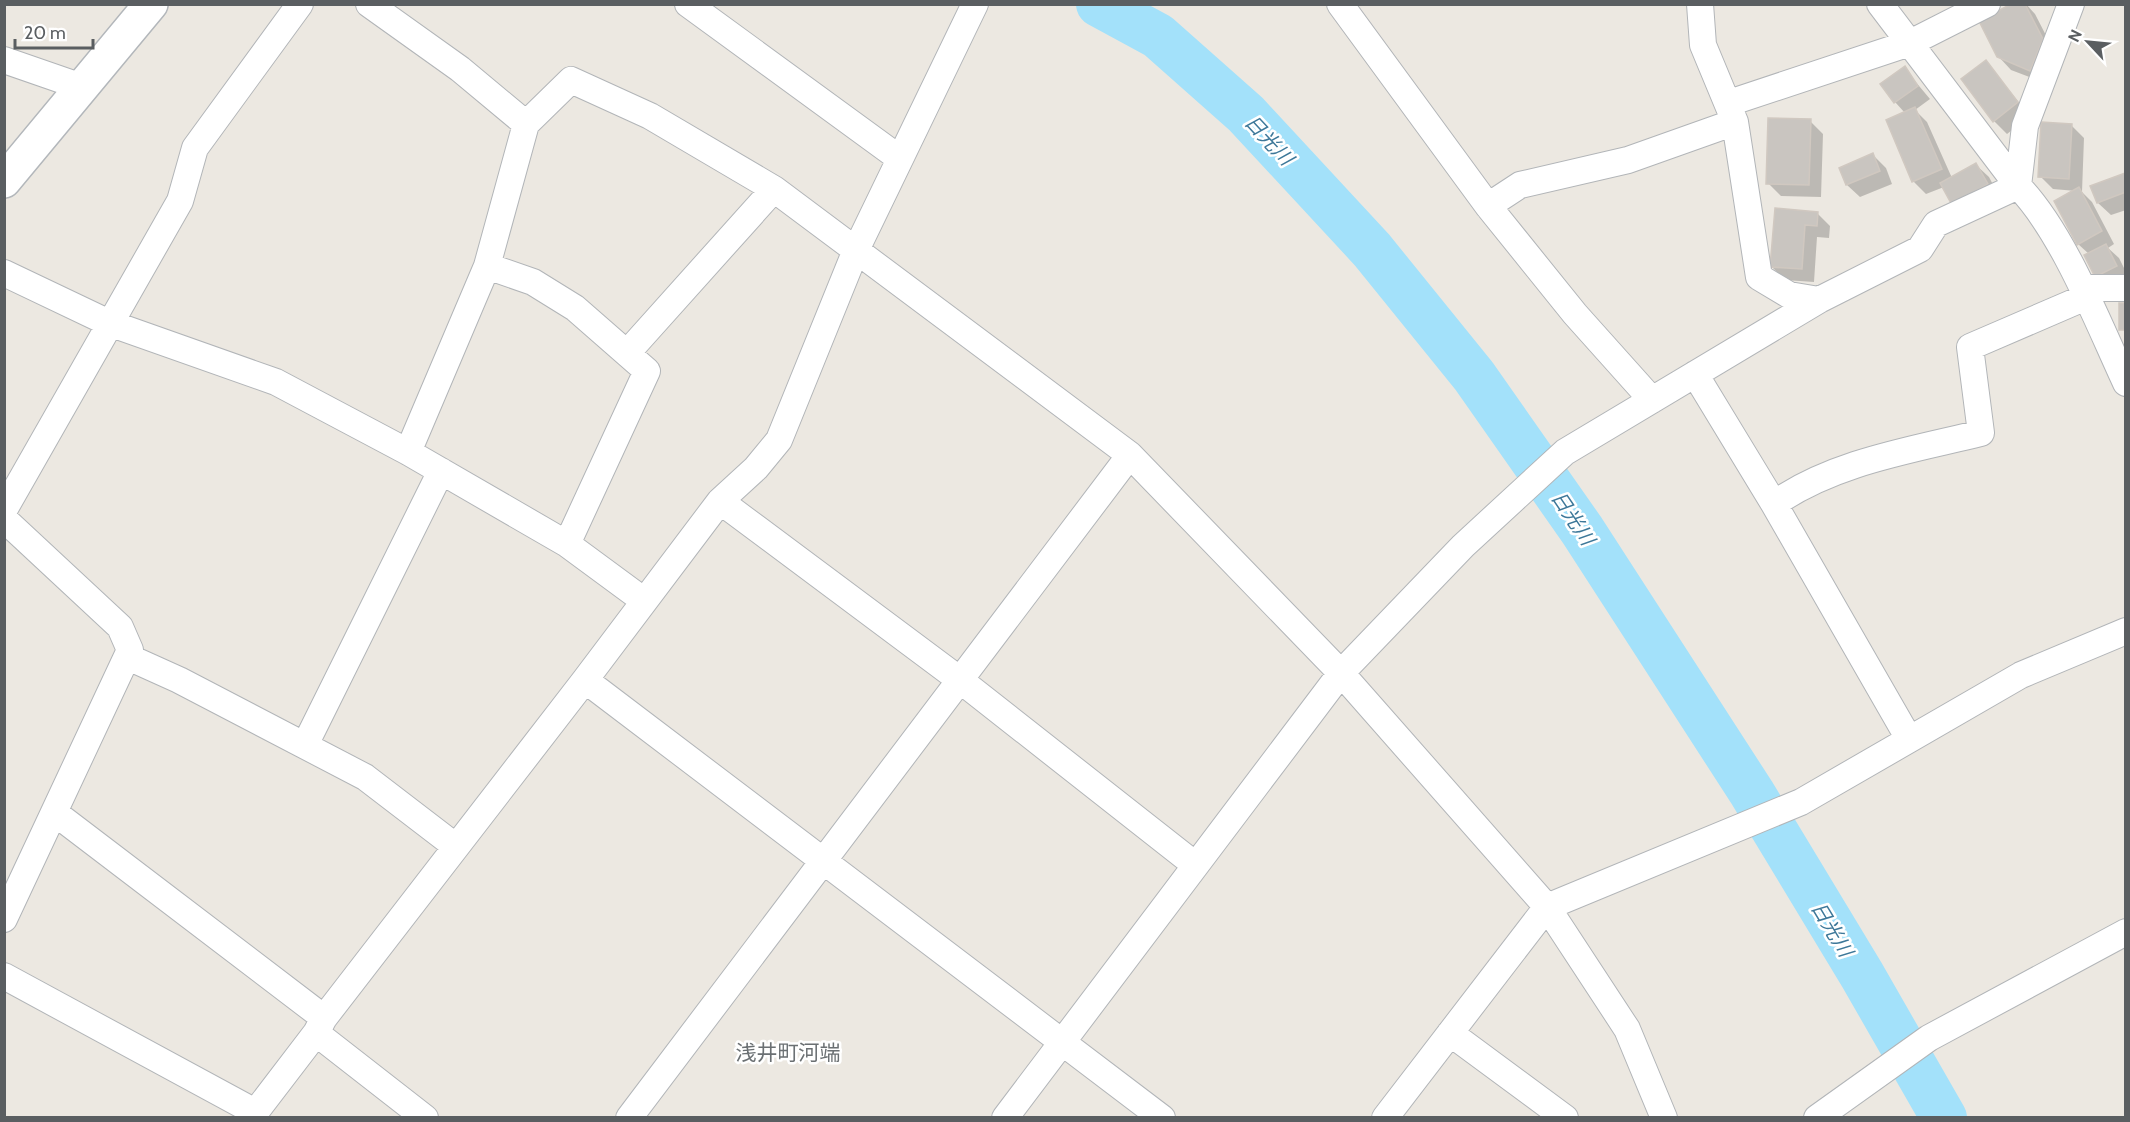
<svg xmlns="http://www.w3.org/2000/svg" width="2130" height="1122" font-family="Cabin,'Noto Sans JP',sans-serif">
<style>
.shadow{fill:#0003}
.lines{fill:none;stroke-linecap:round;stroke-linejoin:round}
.river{stroke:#a3e1fa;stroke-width:46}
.building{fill:#c9c5c0;stroke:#d0c8c0;stroke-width:1.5}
.minor-casing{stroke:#b2b5b8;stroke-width:28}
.secondary-casing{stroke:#b3b7bb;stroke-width:36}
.minor{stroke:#fff;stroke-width:26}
.secondary{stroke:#fff;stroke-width:33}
.labels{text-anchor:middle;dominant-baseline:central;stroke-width:5;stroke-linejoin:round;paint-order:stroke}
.water-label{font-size:20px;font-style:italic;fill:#3d7899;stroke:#fff}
.quarter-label{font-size:21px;fill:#6b7073;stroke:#fff}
</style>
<rect width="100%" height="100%" fill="#ece8e1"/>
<path class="shadow" d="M 2015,4 L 2026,4 L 2035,14 L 2055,53 L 2043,82 L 2011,70 L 1998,56 Z
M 1986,62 L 2030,116 L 2007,134 L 1994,121 Z
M 1904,68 L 1930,99 L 1915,110 L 1927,122 L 1952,178 L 1976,165 L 1989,177 L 2000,198 L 1966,217 L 1944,187 L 1926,194 L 1914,182 L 1887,121 L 1905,113 L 1895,102 Z
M 1810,121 L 1823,134 L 1821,197 L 1781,196 L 1768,183 Z
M 2071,125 L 2084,138 L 2082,192 L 2092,202 L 2114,244 L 2108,248 L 2119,258 L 2126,272 L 2126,281 L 2096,276 L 2089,254 L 2078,244 L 2076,191 L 2053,189 L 2040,176 Z
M 1873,155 L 1886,168 L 1892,184 L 1860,197 L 1847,185 L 1841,168 Z
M 2125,174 L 2126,210 L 2111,215 L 2098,203 L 2092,187 Z
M 1776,210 L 1817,213 L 1830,226 L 1829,238 L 1817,237 L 1814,282 L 1785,280 L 1772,267 Z"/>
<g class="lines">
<path class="river" d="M 1099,4 L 1158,36 L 1246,114 L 1372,250 L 1474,376 L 1582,530 L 1752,793 L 1862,975 L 1944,1118"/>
</g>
<path class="building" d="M 2011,4 L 2025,4 L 2043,39 L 2030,71 L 1997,57 L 1979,21 Z
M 1986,60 L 2018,102 L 1993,122 L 1961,79 Z
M 1905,66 L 1918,86 L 1894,103 L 1880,84 Z
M 1915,107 L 1942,169 L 1912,182 L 1886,120 Z
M 1768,118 L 1811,119 L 1809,185 L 1766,184 Z
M 2041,122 L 2072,124 L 2069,179 L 2038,177 Z
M 1873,153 L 1880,171 L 1846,185 L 1839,168 Z
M 1976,163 L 1988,184 L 1952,205 L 1940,183 Z
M 2125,173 L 2126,192 L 2097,203 L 2090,186 Z
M 2079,187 L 2102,231 L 2077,245 L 2054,201 Z
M 1775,208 L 1818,212 L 1817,226 L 1805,225 L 1802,269 L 1770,267 Z
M 2106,244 L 2117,266 L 2095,277 L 2084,255 Z
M 2119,303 L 2126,303 L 2126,330 L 2119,330 Z"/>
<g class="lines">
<defs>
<path id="minor" d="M 369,4 L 460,69 L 526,124
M 688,4 L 899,158
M 1340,4 L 1488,206 L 1575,314 L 1652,400
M 1700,4 L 1703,45 L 1735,122 L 1759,277 L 1789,295 L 1819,300 L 1920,249 L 1936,224 L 2018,186 L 2025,126 L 2071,4
M 1880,4 L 2018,186 C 2063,232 2098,323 2126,383
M 4,60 L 82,87
M 1729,103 L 1910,43 L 1987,4
M 1488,206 L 1520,185 L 1628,160 L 1735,122
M 487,266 L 533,282 L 575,308 L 647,371 L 567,544
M 4,273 L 109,323 L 276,382 L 408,452 L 567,544 L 643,600
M 2082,288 L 2126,288
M 627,353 L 774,189
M 1695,374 L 1774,504 L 1909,739
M 408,452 L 487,266 L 526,124 L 571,80 L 650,116 L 774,189 L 1130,455 L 1341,673 L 1547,907 L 1627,1029 L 1664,1118
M 720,501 L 960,680 L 1194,864
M 1774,504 C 1833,462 1912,450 1981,433 L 1970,347 L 2086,297
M 4,510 L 180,201 L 195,148 L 300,4
M 4,519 L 120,627 L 130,650 L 4,919
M 128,657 L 179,680 L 365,777 L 455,846
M 585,680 L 1162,1118
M 305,745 L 441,471
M 55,813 L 324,1018
M 4,976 L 255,1112
M 316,1033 L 425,1118
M 1450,1033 L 1565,1118
M 251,1118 L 316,1033 L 324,1018 L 585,680 L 720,501 L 756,468 L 779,440 L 856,250 L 975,4
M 629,1118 L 1130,455
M 1005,1118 L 1341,673 L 1463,546 L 1565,452 L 1819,300
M 1385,1118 L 1547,907 L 1801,802 L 2021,675 L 2126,631
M 1817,1118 L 1929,1038 L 2126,932"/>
<path id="secondary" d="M 4,181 L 151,4"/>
</defs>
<use href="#minor" class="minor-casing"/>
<use href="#secondary" class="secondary-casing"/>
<use href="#minor" class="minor"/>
<use href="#secondary" class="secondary"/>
</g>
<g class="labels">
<g class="water-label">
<text transform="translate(1269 140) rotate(47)">日光川</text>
<text transform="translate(1573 518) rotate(56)">日光川</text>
<text transform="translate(1832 929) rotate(59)">日光川</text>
</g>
<g class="quarter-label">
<text x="788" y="1052">浅井町河端</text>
</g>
</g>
<rect width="2130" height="1122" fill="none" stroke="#5a5e61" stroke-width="12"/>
<g transform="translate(2088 42) rotate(296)" stroke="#ffffff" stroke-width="4.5" paint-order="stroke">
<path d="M0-4.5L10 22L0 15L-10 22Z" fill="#5a5e61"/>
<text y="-9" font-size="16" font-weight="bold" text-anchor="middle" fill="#5a5e61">N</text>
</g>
<path d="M15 39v9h78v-9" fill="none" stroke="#5a5e61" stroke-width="3"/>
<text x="24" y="39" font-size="18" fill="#5a5e61" stroke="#ffffff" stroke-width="4.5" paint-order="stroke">20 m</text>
</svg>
